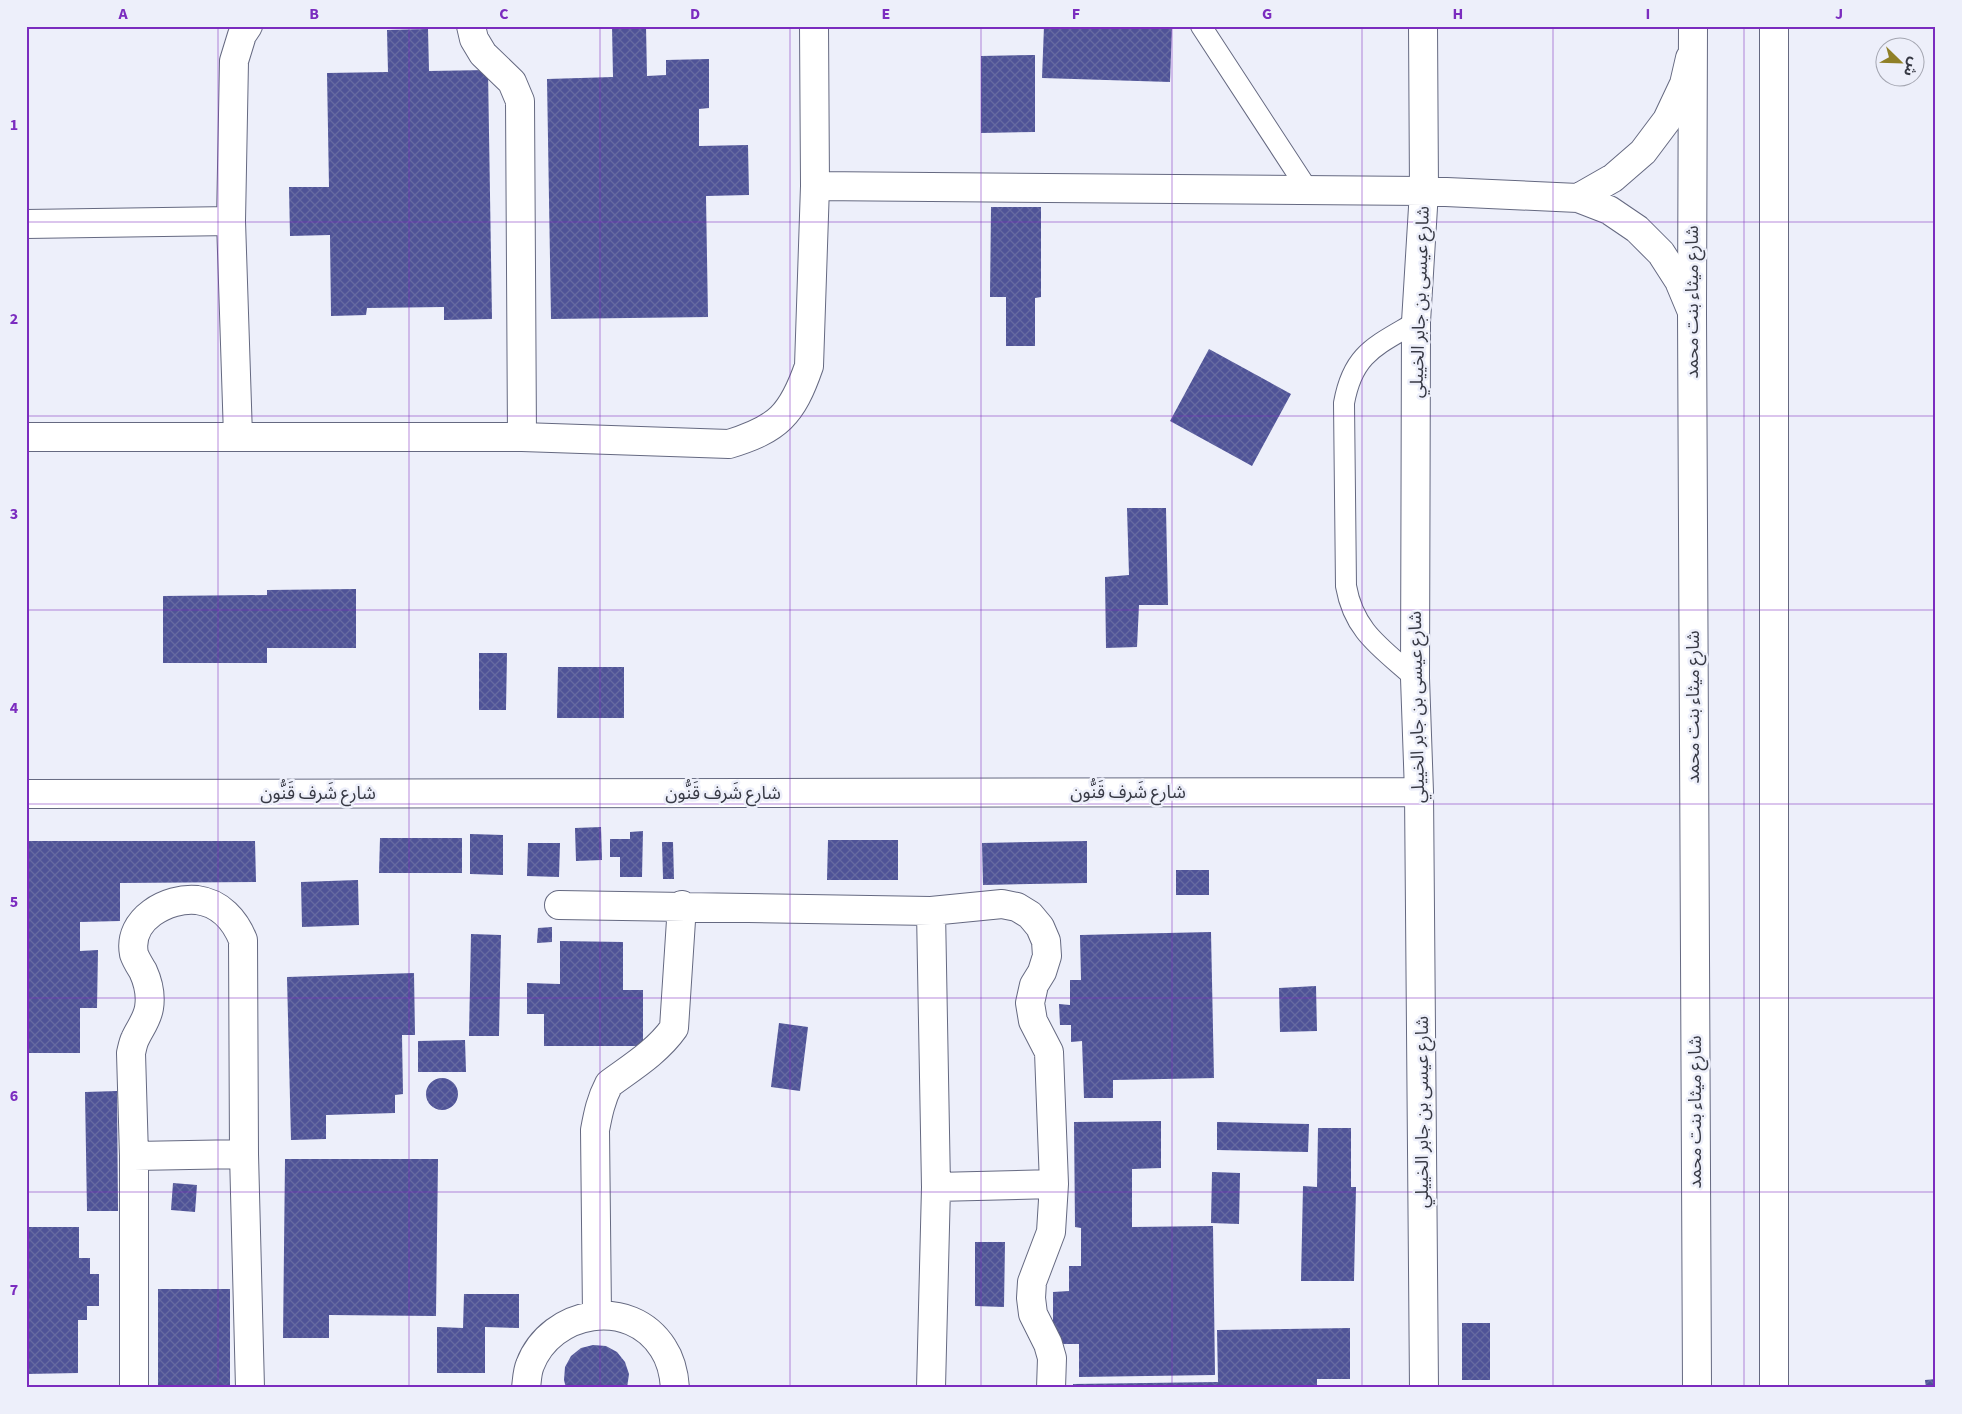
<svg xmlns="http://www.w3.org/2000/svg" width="1962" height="1414" font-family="'Source Sans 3','Noto Sans Arabic',sans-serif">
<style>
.building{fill:url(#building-cross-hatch)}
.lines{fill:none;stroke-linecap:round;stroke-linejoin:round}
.service-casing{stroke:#656981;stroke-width:22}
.minor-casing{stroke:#656981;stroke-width:30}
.secondary-casing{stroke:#656981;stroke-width:30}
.service{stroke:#fff;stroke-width:20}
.minor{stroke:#fff;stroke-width:28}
.secondary{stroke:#fff;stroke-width:28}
.grid{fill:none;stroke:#7b2cbf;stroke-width:1;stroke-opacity:0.55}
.labels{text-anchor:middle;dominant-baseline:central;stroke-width:5;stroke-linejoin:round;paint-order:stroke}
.street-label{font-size:18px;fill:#373944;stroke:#edeffa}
.neatline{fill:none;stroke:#7b2cbf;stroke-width:2}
.grid-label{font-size:16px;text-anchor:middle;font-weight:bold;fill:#7b2cbf}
</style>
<defs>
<pattern id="building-cross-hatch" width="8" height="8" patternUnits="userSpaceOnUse" patternTransform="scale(1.25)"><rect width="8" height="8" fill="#4f5397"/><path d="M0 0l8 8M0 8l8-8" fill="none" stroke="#666aa1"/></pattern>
</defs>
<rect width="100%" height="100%" fill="#edeffa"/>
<path class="building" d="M 612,26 L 646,26 L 647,76 L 666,75 L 666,60 L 709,59 L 709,108 L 699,109 L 699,146 L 748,145 L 749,195 L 706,196 L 708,317 L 551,319 L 547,79 L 613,77 Z
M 1044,26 L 1172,26 L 1170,82 L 1042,78 Z
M 428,29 L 429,71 L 488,70 L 492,319 L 444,320 L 444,307 L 367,308 L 366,315 L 331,316 L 330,235 L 290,236 L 289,187 L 329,187 L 327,73 L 388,72 L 387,30 Z
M 1035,55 L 1035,132 L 981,133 L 981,56 Z
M 991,207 L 1041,207 L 1041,297 L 1035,298 L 1035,346 L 1006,346 L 1006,297 L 990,297 Z
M 1209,349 L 1291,394 L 1252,466 L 1170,421 Z
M 1127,508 L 1166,508 L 1168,605 L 1139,605 L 1137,647 L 1106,648 L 1105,577 L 1129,575 Z
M 356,589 L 356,648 L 267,648 L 267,663 L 163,663 L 163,596 L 267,595 L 267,590 Z
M 479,653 L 507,653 L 506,710 L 479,710 Z
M 558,667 L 624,667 L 624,718 L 557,718 Z
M 601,827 L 602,860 L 576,861 L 575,828 Z
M 643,831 L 642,877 L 620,877 L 620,857 L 610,857 L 610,839 L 630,839 L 630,832 Z
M 470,834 L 503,835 L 503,875 L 470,874 Z
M 380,838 L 462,838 L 462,873 L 379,873 Z
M 828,840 L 898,840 L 898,880 L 827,880 Z
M 26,841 L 255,841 L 256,882 L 120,883 L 120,921 L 80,922 L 80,951 L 98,950 L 97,1008 L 80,1008 L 80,1053 L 26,1053 Z
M 1087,841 L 1087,883 L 983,885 L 982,843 Z
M 662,842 L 673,842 L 674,879 L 663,879 Z
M 528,843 L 560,843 L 559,877 L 527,876 Z
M 1176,870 L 1209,870 L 1209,895 L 1176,895 Z
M 358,880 L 359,925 L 302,927 L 301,882 Z
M 552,927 L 552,942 L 537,943 L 538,928 Z
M 1211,932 L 1214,1078 L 1113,1080 L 1113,1098 L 1084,1098 L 1082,1041 L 1071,1042 L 1071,1025 L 1060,1025 L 1059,1004 L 1070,1005 L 1070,980 L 1081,980 L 1080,935 Z
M 471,934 L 501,935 L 499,1036 L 469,1036 Z
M 560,941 L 623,942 L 623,990 L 643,990 L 643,1046 L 544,1046 L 544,1014 L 527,1014 L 527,983 L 560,984 Z
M 414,973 L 415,1035 L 402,1035 L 403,1094 L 395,1095 L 395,1113 L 326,1115 L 326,1139 L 291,1140 L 287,977 Z
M 1316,986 L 1317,1031 L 1280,1032 L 1279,988 Z
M 779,1023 L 808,1027 L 800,1091 L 771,1087 Z
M 465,1040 L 466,1072 L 418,1072 L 418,1041 Z
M426 1094a16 16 0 1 1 32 0a16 16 0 1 1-32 0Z
M 117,1091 L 118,1211 L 87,1211 L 85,1092 Z
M 1161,1121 L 1161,1168 L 1132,1169 L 1132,1227 L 1213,1226 L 1215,1375 L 1079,1377 L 1079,1344 L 1053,1344 L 1053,1292 L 1069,1291 L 1069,1266 L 1081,1266 L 1081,1228 L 1075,1227 L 1074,1122 Z
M 1217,1122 L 1309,1124 L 1308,1152 L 1217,1150 Z
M 1318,1128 L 1351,1128 L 1351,1187 L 1356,1187 L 1354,1281 L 1301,1281 L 1303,1186 L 1317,1187 Z
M 285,1159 L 438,1159 L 436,1316 L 329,1315 L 329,1338 L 283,1338 Z
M 1212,1172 L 1240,1173 L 1239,1224 L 1211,1223 Z
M 173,1183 L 197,1185 L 195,1212 L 171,1210 Z
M 26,1227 L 79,1227 L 79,1258 L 90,1258 L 90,1274 L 99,1274 L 99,1306 L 87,1306 L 87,1320 L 78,1320 L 78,1373 L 26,1374 Z
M 975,1242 L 1005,1242 L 1004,1307 L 975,1306 Z
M 158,1289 L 230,1289 L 230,1388 L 158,1388 Z
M 464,1294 L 519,1294 L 519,1328 L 485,1327 L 485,1373 L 437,1373 L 437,1327 L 463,1328 Z
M 1462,1323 L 1490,1323 L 1490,1380 L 1462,1380 Z
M 1350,1328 L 1350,1379 L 1317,1379 L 1317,1388 L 1073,1388 L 1073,1384 L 1218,1382 L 1217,1330 Z
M 593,1345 L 606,1346 L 617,1352 L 625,1362 L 629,1374 L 627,1388 L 566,1388 L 564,1380 L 565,1367 L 571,1356 L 581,1348 Z
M 1936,1379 L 1936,1388 L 1926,1388 L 1925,1380 Z"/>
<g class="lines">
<defs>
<path id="service" d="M 1201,26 L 1308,190
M 1415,678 C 1382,648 1354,632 1346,586 L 1344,403 C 1353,353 1376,346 1416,322"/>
<path id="minor" d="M 471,26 L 474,39 L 483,54 L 512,82 L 520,101 L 522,437
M 1423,26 L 1424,191 L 1416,322 L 1415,678 L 1419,792 L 1424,1388
M 815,186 L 1424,191 L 1578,198 L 1609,210 L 1637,229 L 1661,253 L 1679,281 L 1692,312
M 1578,198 L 1613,178 L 1643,152 L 1667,120 L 1684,84 L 1690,58
M 26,224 L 231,221
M 238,436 L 231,221 L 234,61 L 242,35 L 248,26
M 26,437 L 522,437 L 729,444 C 778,429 792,415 809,366 L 815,186 L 814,26
M 26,794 L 1419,792
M 559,905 L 931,911 L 1002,904 L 1017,907 L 1030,915 L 1040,927 L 1046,941 L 1047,956 L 1042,972 L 1034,985 L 1030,1003 L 1033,1021 L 1049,1052 L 1054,1184 L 1051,1232 L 1032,1282 L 1031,1298 L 1033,1314 L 1048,1344 L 1052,1358 L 1051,1388
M 134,1156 L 244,1154
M 936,1187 L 1054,1184
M 597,1315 L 595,1130 C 598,1114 601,1099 609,1084 C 632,1067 657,1052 674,1028 L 682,905
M 134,1388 L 134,1156 L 131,1053 C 132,1049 133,1043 135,1039 C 140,1028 147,1020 149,1008 C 151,996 148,982 143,971 C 140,966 136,960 134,954 C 127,919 168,897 197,900 C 220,903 235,920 243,940 L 244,1154 L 250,1388
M 526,1388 C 527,1381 527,1372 530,1365 C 551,1310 630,1296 663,1348 C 671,1360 674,1373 675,1388
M 931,1388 L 936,1187 L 931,911"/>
<path id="secondary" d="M 1693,26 L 1692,312 L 1697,1388
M 1774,26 L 1774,1388"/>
</defs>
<use href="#service" class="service-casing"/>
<use href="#minor" class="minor-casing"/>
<use href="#secondary" class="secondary-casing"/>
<use href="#service" class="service"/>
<use href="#minor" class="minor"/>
<use href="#secondary" class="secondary"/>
</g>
<path class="grid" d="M 218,26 L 218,1388M 409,26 L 409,1388M 600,26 L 600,1388M 790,26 L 790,1388M 981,26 L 981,1388M 1172,26 L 1172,1388M 1362,26 L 1362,1388M 1553,26 L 1553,1388M 1744,26 L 1744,1388M 26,222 L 1936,222M 26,416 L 1936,416M 26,610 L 1936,610M 26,804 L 1936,804M 26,998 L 1936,998M 26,1192 L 1936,1192"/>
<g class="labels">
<g class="street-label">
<text transform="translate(1420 302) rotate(-88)">شارع عيسى بن جابر الخييلي</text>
<text transform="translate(1692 302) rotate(-90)">شارع ميثاء بنت محمد</text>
<text transform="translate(1417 707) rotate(-91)">شارع عيسى بن جابر الخييلي</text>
<text transform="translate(1693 707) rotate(-90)">شارع ميثاء بنت محمد</text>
<text x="1128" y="792">شارع شَرف قَنُّون</text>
<text x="318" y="793">شارع شَرف قَنُّون</text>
<text x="723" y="793">شارع شَرف قَنُّون</text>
<text transform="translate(1422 1112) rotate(-90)">شارع عيسى بن جابر الخييلي</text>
<text transform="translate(1695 1112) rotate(-90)">شارع ميثاء بنت محمد</text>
</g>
</g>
<rect width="1962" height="1414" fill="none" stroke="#edeffa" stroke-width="55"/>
<g transform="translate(1900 62) rotate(113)"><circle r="24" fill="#edeffa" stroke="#a4a6b1"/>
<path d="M0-4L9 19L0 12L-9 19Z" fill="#908027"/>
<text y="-8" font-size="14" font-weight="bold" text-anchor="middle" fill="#373944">ش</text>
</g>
<rect x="28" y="28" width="1906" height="1358" class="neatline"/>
<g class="grid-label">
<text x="123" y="19">A</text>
<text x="314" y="19">B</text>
<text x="504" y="19">C</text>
<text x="695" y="19">D</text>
<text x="886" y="19">E</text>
<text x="1076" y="19">F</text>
<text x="1267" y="19">G</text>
<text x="1458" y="19">H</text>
<text x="1648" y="19">I</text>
<text x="1839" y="19">J</text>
<text x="14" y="130">1</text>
<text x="14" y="324">2</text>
<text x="14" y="519">3</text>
<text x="14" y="713">4</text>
<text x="14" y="907">5</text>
<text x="14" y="1101">6</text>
<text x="14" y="1295">7</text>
</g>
</svg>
